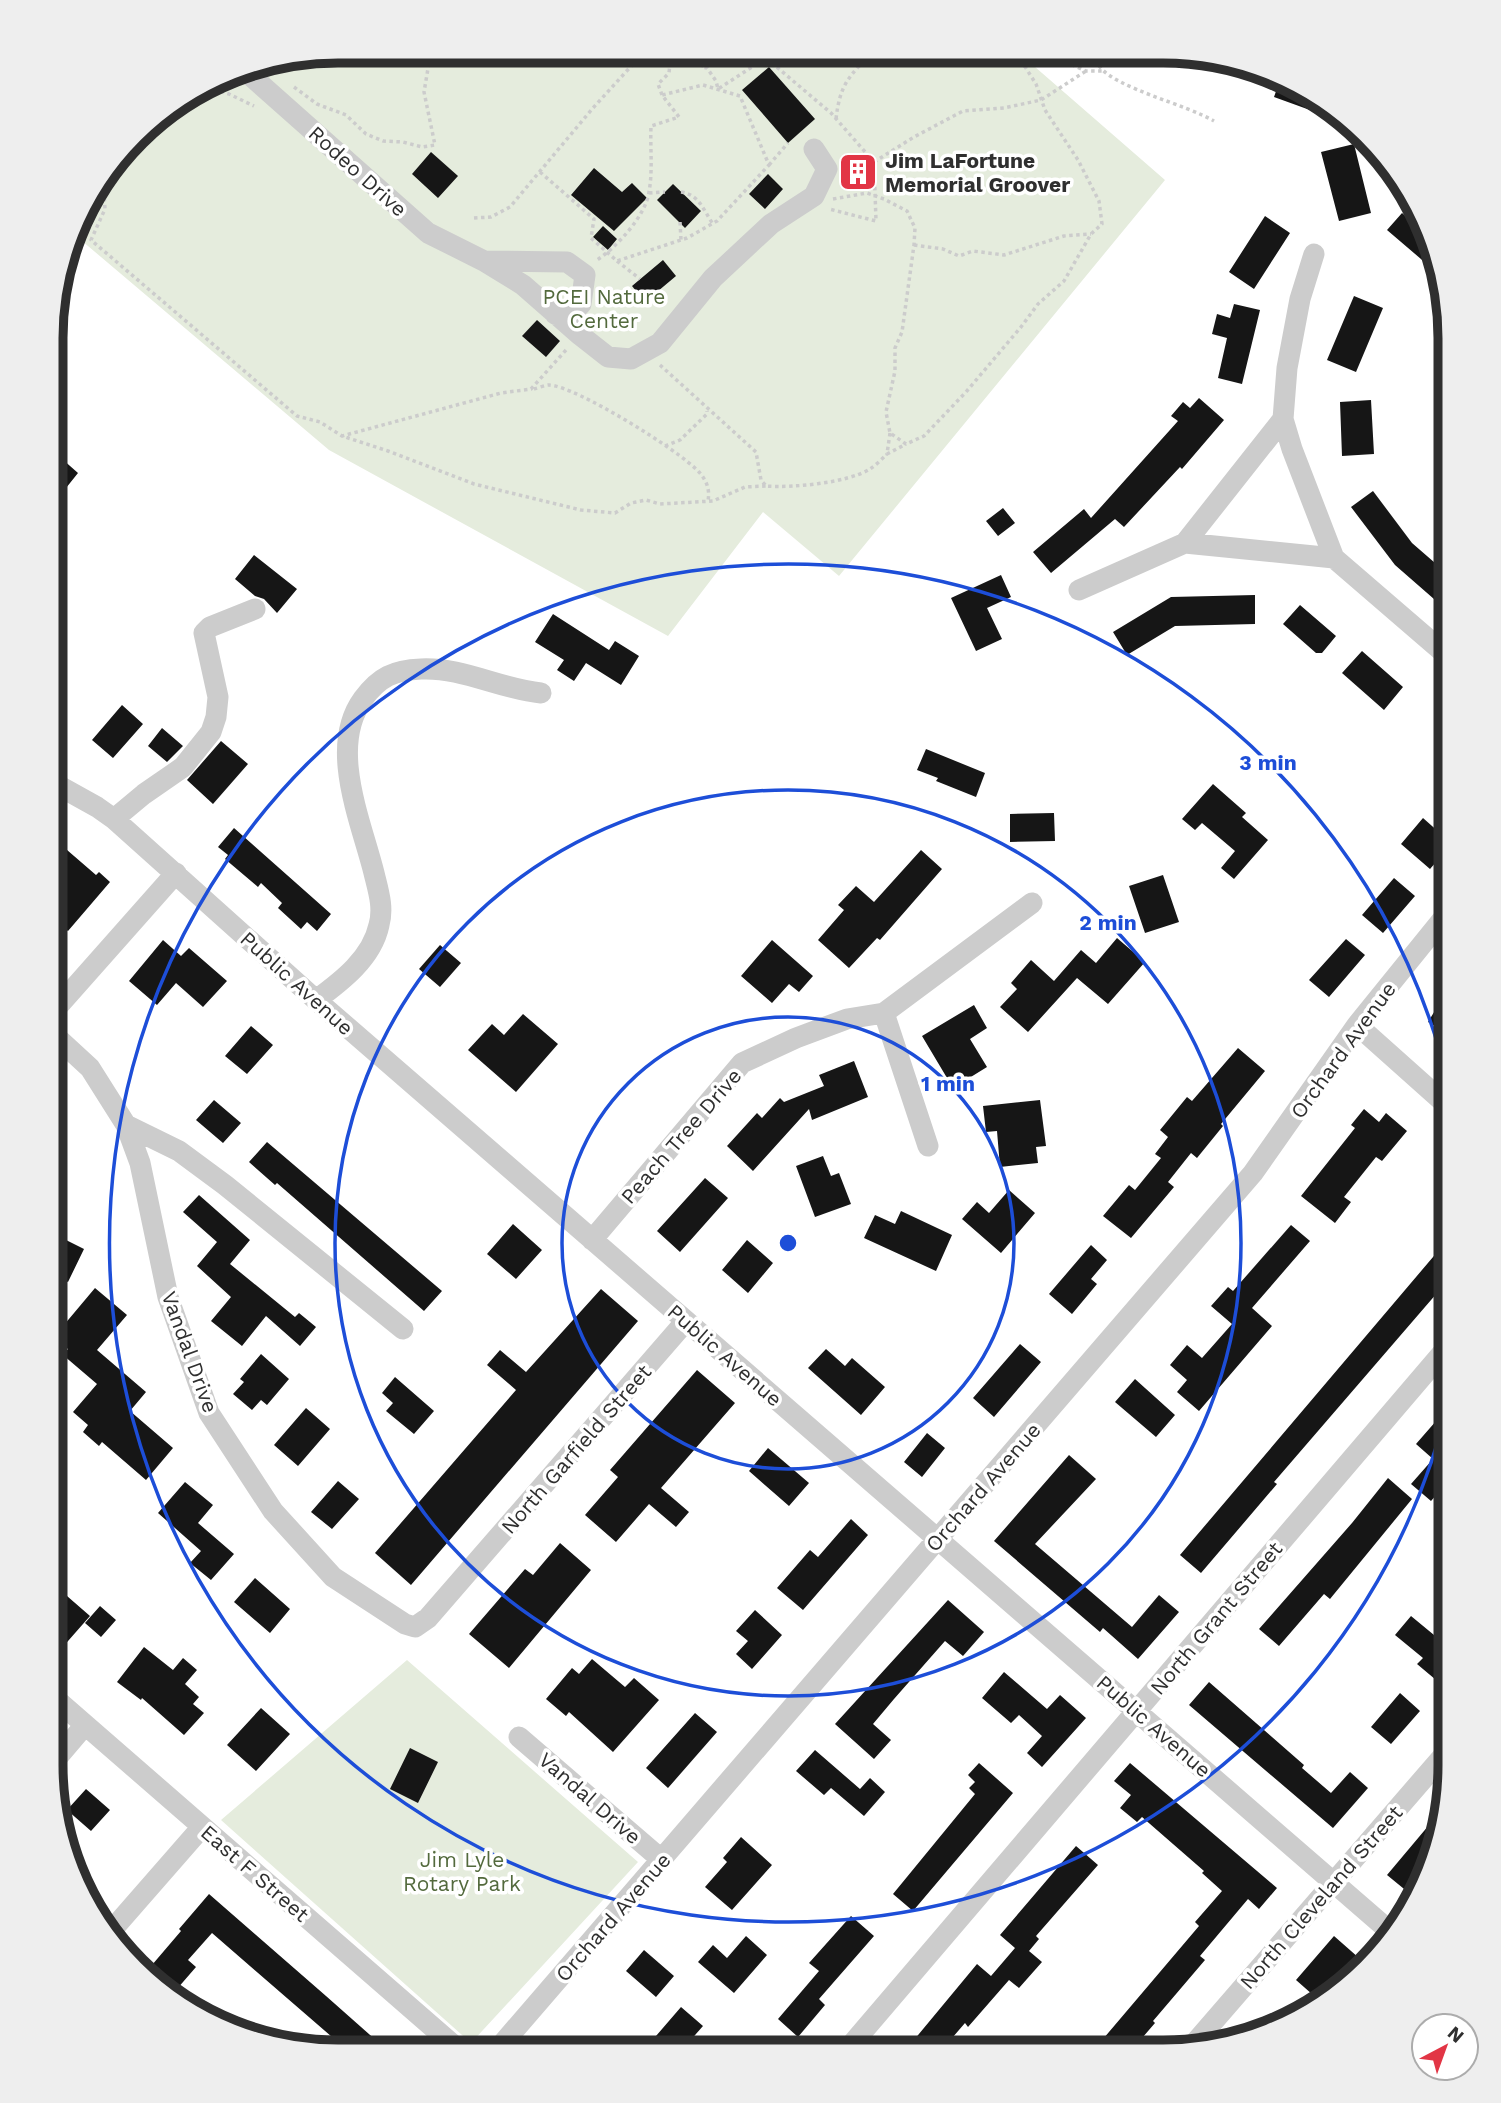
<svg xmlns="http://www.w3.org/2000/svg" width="1501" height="2103" font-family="'Work Sans',sans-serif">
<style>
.green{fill:#e5ecdd}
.building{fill:#161616}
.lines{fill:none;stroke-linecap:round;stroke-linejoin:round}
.path{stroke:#ccc;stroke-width:3.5;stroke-dasharray:3.5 3.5;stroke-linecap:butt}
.minor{stroke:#ccc;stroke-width:21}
.ring{fill:none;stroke:#1d4ed8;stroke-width:3.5}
.labels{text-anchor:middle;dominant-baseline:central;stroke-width:7;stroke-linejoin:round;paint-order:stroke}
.poi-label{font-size:21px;font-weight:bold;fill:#2f2f2f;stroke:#fff;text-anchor:start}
.street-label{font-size:21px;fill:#2f2f2f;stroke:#fff}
.park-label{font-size:21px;fill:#536a3d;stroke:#fff}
.rim{fill:none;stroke:#2f2f2f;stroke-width:9}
.centre{fill:#1d4ed8;stroke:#fff;stroke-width:3.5}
.ring-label{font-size:21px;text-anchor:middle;font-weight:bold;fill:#1d4ed8;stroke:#fff;stroke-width:7;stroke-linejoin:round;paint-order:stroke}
</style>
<rect width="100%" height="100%" fill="#fff"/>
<path class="green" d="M 338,51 L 1019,53 L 1165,180 L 839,576 L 763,512 L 668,636 L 329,450 L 75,235 L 89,195 L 149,122 L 245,66 Z
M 407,1660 L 638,1862 L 471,2043 L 221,1820 Z"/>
<path class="building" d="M 769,67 L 815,119 L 788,143 L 742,90 Z
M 1281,77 L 1338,110 L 1345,119 L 1343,122 L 1274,97 Z
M 1354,144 L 1371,213 L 1339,221 L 1321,152 Z
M 431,152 L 458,176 L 438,198 L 412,174 Z
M 856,157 L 872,174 L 859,186 L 843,170 Z
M 594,168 L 622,192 L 632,183 L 647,198 L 614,231 L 571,195 Z
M 768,174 L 783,189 L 765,209 L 749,194 Z
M 673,184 L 701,211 L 685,228 L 657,200 Z
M 1402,213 L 1416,225 L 1422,218 L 1435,271 L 1387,230 Z
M 1265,216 L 1290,233 L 1254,289 L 1229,272 Z
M 603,226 L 617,239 L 608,250 L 593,237 Z
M 663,260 L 676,276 L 645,302 L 632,286 Z
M 1354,296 L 1383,308 L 1356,372 L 1327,360 Z
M 1234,304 L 1260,310 L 1242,384 L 1218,378 L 1227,338 L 1212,334 L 1217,314 L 1230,318 Z
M 537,320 L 560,341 L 546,357 L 522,336 Z
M 1199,398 L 1224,420 L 1182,469 L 1180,467 L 1124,527 L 1115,519 L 1051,573 L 1033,552 L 1084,509 L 1091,518 L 1178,421 L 1171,416 L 1183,402 L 1190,408 Z
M 1371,400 L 1374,454 L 1342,456 L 1340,402 Z
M 53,451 L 78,473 L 66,488 L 53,477 Z
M 1373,491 L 1412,543 L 1450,576 L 1450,613 L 1395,565 L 1351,507 Z
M 1003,508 L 1015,523 L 998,536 L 986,521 Z
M 254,555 L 297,589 L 277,613 L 264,599 L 255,596 L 235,579 Z
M 1001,575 L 1011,597 L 987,608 L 1002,639 L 976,651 L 951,598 Z
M 1255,595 L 1255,624 L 1175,626 L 1127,655 L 1113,632 L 1171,597 Z
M 1300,605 L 1336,636 L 1322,653 L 1316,653 L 1283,624 Z
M 553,614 L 609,650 L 615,641 L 639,656 L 621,685 L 586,663 L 574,681 L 557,670 L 564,660 L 535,642 Z
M 1362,651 L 1403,687 L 1384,710 L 1342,673 Z
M 122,705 L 143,724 L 113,758 L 92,740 Z
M 162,728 L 183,746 L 167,762 L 148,746 Z
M 221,741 L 248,764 L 213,804 L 187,780 Z
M 926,749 L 985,773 L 976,797 L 936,781 L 938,778 L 917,770 Z
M 1213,784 L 1246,813 L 1242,817 L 1268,840 L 1234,879 L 1221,868 L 1235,851 L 1202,823 L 1195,830 L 1182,819 Z
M 1054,813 L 1055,841 L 1010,842 L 1010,814 Z
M 1423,818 L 1450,842 L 1450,846 L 1430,869 L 1401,844 Z
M 234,828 L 331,914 L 317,931 L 307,922 L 301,929 L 278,908 L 282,903 L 261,883 L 258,887 L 225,859 L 228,855 L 218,847 Z
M 52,837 L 96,875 L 99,872 L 110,882 L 68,931 L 64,928 L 52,942 Z
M 921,850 L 942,869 L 880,940 L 877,938 L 849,968 L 818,940 L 844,910 L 838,905 L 856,886 L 874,902 Z
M 1163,875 L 1179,922 L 1145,933 L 1129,886 Z
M 1394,878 L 1415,896 L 1383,933 L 1362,915 Z
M 1117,938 L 1145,962 L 1108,1004 L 1077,978 L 1028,1032 L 1000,1007 L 1017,989 L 1011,983 L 1031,960 L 1054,981 L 1081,950 L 1096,963 Z
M 1346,939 L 1365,955 L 1329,997 L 1309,980 Z
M 163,940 L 181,956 L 189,948 L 227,981 L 203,1007 L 176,983 L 157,1005 L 129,981 Z
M 772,940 L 813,976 L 799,992 L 789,984 L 772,1003 L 741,976 Z
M 440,945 L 461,963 L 440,987 L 419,969 Z
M 1450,986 L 1450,1035 L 1428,1022 Z
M 974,1005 L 987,1028 L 970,1039 L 987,1067 L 953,1088 L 922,1036 Z
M 523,1014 L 558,1044 L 516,1092 L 468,1050 L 492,1024 L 504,1035 Z
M 251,1026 L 273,1045 L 247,1074 L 225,1056 Z
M 1238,1048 L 1265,1071 L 1221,1124 L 1223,1126 L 1197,1158 L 1191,1153 L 1168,1182 L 1174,1187 L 1131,1238 L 1103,1216 L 1129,1185 L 1135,1190 L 1161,1158 L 1155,1154 L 1168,1137 L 1160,1130 L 1187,1097 L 1192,1101 Z
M 854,1061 L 868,1097 L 812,1120 L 809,1109 L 753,1171 L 727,1146 L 757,1113 L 762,1118 L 780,1098 L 784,1102 L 824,1086 L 819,1075 Z
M 214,1100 L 241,1123 L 223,1143 L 196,1120 Z
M 1040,1100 L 1046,1146 L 1036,1147 L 1038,1163 L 1000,1167 L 997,1131 L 986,1132 L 983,1106 Z
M 1364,1109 L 1379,1122 L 1386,1113 L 1407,1131 L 1382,1161 L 1376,1157 L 1344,1197 L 1351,1202 L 1335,1223 L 1301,1196 L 1355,1128 L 1351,1125 Z
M 267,1142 L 442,1291 L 424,1311 L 277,1183 L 275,1185 L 249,1162 Z
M 823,1156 L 831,1176 L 839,1173 L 851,1204 L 815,1217 L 796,1166 Z
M 705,1178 L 728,1198 L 680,1252 L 657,1231 Z
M 1009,1190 L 1035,1213 L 1001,1253 L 962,1219 L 977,1202 L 989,1213 Z
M 199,1195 L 250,1240 L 230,1264 L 295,1317 L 299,1313 L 316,1327 L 300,1346 L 266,1316 L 242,1346 L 211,1321 L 231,1297 L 197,1266 L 217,1242 L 183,1212 Z
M 901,1211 L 952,1235 L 936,1271 L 864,1238 L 875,1215 L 895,1224 Z
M 513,1224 L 542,1250 L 516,1279 L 487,1254 Z
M 1291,1225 L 1310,1241 L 1252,1308 L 1272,1326 L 1199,1411 L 1177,1392 L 1187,1380 L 1170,1365 L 1187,1345 L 1202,1358 L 1232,1324 L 1211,1306 L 1228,1287 L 1233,1291 Z
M 52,1233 L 84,1249 L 68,1282 L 52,1274 Z
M 1450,1237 L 1450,1278 L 1274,1482 L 1277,1484 L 1201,1573 L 1180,1555 Z
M 747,1240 L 773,1263 L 748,1293 L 722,1270 Z
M 1091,1245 L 1107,1260 L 1091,1279 L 1097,1284 L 1072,1314 L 1049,1294 Z
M 95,1288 L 127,1315 L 97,1350 L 146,1392 L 130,1411 L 173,1448 L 146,1480 L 102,1442 L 99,1446 L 83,1432 L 88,1425 L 73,1412 L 97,1384 L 63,1355 L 68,1349 L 53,1338 Z
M 601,1289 L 638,1321 L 411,1585 L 375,1553 L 516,1390 L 487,1365 L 500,1350 L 526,1372 Z
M 1020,1344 L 1041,1362 L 994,1417 L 973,1398 Z
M 826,1349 L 845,1366 L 852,1358 L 885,1387 L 861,1415 L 808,1368 Z
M 261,1354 L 289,1379 L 267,1405 L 261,1400 L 252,1410 L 233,1394 L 244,1382 L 240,1379 Z
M 697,1370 L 735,1403 L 661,1488 L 689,1512 L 676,1527 L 649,1504 L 616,1542 L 585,1515 L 618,1477 L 610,1470 Z
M 395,1377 L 434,1411 L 414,1434 L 386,1411 L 393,1403 L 382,1393 Z
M 1135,1379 L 1175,1415 L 1156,1437 L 1115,1402 Z
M 1450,1405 L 1450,1479 L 1431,1501 L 1411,1484 L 1433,1459 L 1416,1444 Z
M 306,1408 L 330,1429 L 298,1466 L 274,1445 Z
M 927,1433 L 945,1448 L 922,1477 L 904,1462 Z
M 768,1448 L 809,1483 L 789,1506 L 749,1471 Z
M 1069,1455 L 1096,1479 L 1035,1544 L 1132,1627 L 1159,1595 L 1179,1612 L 1138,1659 L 1103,1628 L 1100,1632 L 994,1541 Z
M 1388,1478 L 1412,1499 L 1330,1599 L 1324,1594 L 1279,1646 L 1259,1629 L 1352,1523 Z
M 338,1481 L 359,1499 L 332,1529 L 311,1512 Z
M 185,1482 L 213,1505 L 198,1523 L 234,1554 L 211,1580 L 190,1563 L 201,1551 L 158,1513 Z
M 851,1519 L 868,1535 L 803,1610 L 777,1588 L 810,1550 L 818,1557 Z
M 560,1543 L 591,1570 L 509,1668 L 469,1634 L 525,1569 L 533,1575 Z
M 255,1578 L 290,1609 L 270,1633 L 234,1602 Z
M 67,1596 L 90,1616 L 61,1649 L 51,1640 L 51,1615 Z
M 948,1600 L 984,1632 L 963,1656 L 945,1641 L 894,1699 L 873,1724 L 891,1740 L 874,1759 L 835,1724 Z
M 100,1606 L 116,1620 L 101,1637 L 85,1623 Z
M 755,1610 L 782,1635 L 752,1669 L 736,1654 L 748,1641 L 736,1631 Z
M 1411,1616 L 1434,1635 L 1450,1617 L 1450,1676 L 1442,1685 L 1417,1664 L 1423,1658 L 1395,1635 Z
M 144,1647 L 173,1670 L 183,1658 L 197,1670 L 185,1684 L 199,1697 L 193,1704 L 204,1713 L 184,1735 L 142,1698 L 141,1700 L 117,1682 Z
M 592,1659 L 625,1687 L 634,1678 L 659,1700 L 613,1752 L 569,1712 L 566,1716 L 546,1699 L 572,1668 L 579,1674 Z
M 1004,1672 L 1047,1709 L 1060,1695 L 1086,1718 L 1042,1767 L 1027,1753 L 1042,1736 L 1019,1715 L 1011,1723 L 982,1698 Z
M 1209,1682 L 1304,1765 L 1302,1768 L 1331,1793 L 1350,1772 L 1368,1788 L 1333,1828 L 1189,1705 Z
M 1400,1693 L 1420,1711 L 1391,1744 L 1371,1727 Z
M 261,1708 L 290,1734 L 256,1771 L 227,1745 Z
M 695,1713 L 717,1732 L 668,1788 L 646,1768 Z
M 410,1748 L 438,1762 L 418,1803 L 390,1789 Z
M 815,1750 L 860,1789 L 870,1778 L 885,1792 L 864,1816 L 831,1788 L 824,1795 L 796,1771 Z
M 979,1763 L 1013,1793 L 913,1911 L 893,1894 L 975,1794 L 969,1788 L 975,1782 L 968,1775 Z
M 1130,1763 L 1277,1888 L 1259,1909 L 1248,1899 L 1200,1956 L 1205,1960 L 1153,2021 L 1155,2023 L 1130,2052 L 1092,2052 L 1199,1926 L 1195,1922 L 1222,1891 L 1202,1873 L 1204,1871 L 1142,1817 L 1137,1822 L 1120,1808 L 1131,1795 L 1114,1781 Z
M 86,1789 L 110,1810 L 91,1831 L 67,1810 Z
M 1445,1806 L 1435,1858 L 1429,1871 L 1409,1893 L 1387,1875 Z
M 741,1837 L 772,1865 L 732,1910 L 705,1887 L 727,1862 L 723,1858 Z
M 1076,1846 L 1098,1865 L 1036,1936 L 1039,1939 L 1029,1951 L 1042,1962 L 1019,1988 L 1009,1980 L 968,2027 L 965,2023 L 940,2052 L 904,2052 L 977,1964 L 991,1976 L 1015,1948 L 1000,1935 Z
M 209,1894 L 326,1996 L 387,2050 L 347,2050 L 212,1933 L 188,1960 L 196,1967 L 170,1997 L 163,1993 L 146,1972 L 181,1931 L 179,1929 Z
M 851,1916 L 874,1936 L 819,1999 L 825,2005 L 798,2037 L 778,2019 L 819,1971 L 809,1963 Z
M 746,1936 L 767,1955 L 734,1993 L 698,1962 L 713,1945 L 727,1958 Z
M 1334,1936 L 1359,1958 L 1321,2002 L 1296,1980 Z
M 644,1950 L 674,1976 L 656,1997 L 626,1971 Z
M 681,2007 L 703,2026 L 681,2051 L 672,2051 L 656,2036 Z"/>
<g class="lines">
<path class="path" d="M 704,52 L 707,56 L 701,67 L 707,68 L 716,81 L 718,89 L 766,58 L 831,113 L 874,162 L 876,221 L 829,209
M 998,53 L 1010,64 L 1022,62
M 1046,53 L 1086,71 L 1102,71
M 1093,53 C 1095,57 1097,63 1100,67 C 1116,88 1187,105 1214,121
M 1022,62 L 1026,53
M 294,87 L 317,104 L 346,115 L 366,134 L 383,141 L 403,142 L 422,147 L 435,145 L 424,92 L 431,51
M 207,88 L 229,94 L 254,106
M 662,95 L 658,84 L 669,73 L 671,54 L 674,52
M 836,119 C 840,84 849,76 873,52
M 874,162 L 914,137 L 963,111 L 1004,108 L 1041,100 L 1086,71
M 769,165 L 788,143
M 540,172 L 594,219 L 591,238 L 617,261 L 687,238 L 717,221 L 769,165 L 740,96 L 703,85 L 662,95 L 679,117 L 651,126 C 650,147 653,170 649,192 C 646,215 617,247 597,260
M 103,177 L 105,209 L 91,240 L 297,416 L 320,422 L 342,436
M 681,192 C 700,195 703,210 713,224
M 649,193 L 665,192
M 833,199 L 867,193 L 884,199 L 907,211 L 915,228 L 914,245 L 902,332 L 895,348 L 895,371 L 886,412 L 890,433 L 906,444 L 924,436 L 966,392 L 1021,327 L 1038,304 L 1064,281 L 1091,234 L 1102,224 L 1099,201 L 1078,160 L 1045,110 L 1036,84 L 1022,62
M 474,218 L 491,217 L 510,207 L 593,108 L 644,52
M 680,222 L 681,240
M 914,245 L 943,249 L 959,256 L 973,251 L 1004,255 L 1064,236 L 1091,234
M 617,261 L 640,279
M 566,350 L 531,389 L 501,393 L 342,436 L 388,451 L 474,484 L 581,510 L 615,513 L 631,503 L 646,500 L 660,504 L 713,501 L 745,487 L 766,486
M 660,365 L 756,452 L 761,480 L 766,486 C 793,488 847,483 870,469 C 876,465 882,459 887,454
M 534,389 C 538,388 545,385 549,385 C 576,386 680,451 699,472 C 707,481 710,490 708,501
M 890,433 L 887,454 L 906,444
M 665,446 L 680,440 L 707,414 L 707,411"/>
<path class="minor" d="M 242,68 L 428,233 L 484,261 L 523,285 L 580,335 L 608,357 L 631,359 L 660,343 L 713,278 L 771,224 L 814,196 L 827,169 L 814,149
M 1314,254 L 1300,299 L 1287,368 L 1283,419 L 1292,449 L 1334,558 L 1450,658
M 484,261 L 567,262 L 585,275 L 581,304 L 571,314 L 555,314
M 1185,543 L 1283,419
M 1079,590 L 1185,543 L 1334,558
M 52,782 L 97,807 L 114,819 L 316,1000 L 1393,1934
M 114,819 L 144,794 L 183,767 L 211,732 L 216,717 L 218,697 L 204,633 L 210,627 L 255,609
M 316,1000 C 342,981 372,958 379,925 C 384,907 378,890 374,873 C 361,821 328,747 363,699 C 379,677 394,670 421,669 C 462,667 500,689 541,693
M 52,1013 L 176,873
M 884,1013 L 928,1146
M 1357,1025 L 1450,1108
M 52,1033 L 90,1068 L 126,1125 L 140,1163 L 168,1297 L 209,1413 L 273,1511 L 333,1577 L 405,1624 L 415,1627 L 428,1618 L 686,1321
M 126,1125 L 179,1151 L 225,1185 L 403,1329
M 592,1240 L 742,1063 L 796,1038 L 847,1019 L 884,1013 L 1032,903
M 51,1695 L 459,2050
M 519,1737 L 662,1860
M 51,1765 L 85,1725
M 112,1930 L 202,1827
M 1193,2045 L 1450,1748
M 497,2050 L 1253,1173 L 1357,1025 L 1450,910
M 846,2051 L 1450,1344"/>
</g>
<g class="ring">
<circle cx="788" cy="1243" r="226"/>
<circle cx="788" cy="1243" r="453"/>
<path d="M1450 1396A679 679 0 1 1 1450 1090"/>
</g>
<defs>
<symbol id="building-square" viewBox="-11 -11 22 22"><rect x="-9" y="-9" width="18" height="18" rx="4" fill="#e23545" stroke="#fff"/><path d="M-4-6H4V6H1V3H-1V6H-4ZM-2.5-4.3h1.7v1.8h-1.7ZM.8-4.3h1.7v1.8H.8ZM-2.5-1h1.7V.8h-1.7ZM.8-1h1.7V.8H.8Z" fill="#fff"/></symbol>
</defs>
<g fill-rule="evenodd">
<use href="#building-square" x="836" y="150" width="44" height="44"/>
</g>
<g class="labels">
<g class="poi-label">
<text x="885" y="160">Jim LaFortune<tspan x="885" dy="24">Memorial Groover</tspan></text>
</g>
<g class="street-label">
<text transform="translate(358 171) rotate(42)">Rodeo Drive</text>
<text transform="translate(297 983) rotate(42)">Public Avenue</text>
<text transform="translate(1343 1050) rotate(-54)">Orchard Avenue</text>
<text transform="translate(681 1136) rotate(-49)">Peach Tree Drive</text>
<text transform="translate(190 1352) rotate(70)">Vandal Drive</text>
<text transform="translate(725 1355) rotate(41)">Public Avenue</text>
<text transform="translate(576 1449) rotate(-49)">North Garfield Street</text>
<text transform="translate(983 1487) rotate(-49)">Orchard Avenue</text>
<text transform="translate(1216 1618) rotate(-50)">North Grant Street</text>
<text transform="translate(1154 1726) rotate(41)">Public Avenue</text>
<text transform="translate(590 1798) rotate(41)">Vandal Drive</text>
<text transform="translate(255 1873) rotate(41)">East F Street</text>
<text transform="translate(1321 1897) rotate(-49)">North Cleveland Street</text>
<text transform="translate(613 1917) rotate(-49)">Orchard Avenue</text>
</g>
<g class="park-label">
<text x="604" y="296">PCEI Nature<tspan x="604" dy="24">Center</tspan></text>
<text x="462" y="1859">Jim Lyle<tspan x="462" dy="24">Rotary Park</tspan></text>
</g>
</g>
<path d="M0 0H1501V2103H0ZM338 63H1163A275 275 0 0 1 1438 338V1765A275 275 0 0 1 1163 2040H338A275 275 0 0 1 63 1765V338A275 275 0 0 1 338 63Z" fill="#eee" fill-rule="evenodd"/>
<path class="rim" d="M338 63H1163A275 275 0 0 1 1438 338V1765A275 275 0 0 1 1163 2040H338A275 275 0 0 1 63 1765V338A275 275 0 0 1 338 63Z"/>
<circle cx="788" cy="1243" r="10" class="centre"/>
<g class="ring-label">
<text x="1268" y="770">3 min</text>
<text x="1108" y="930">2 min</text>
<text x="948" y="1091">1 min</text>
</g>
<g transform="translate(1445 2047) rotate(41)"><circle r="33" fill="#ffffff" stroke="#acacac" stroke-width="2"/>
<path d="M0-5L12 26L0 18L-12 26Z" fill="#e23545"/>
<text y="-10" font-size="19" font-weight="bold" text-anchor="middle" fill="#2f2f2f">N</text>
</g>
</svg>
